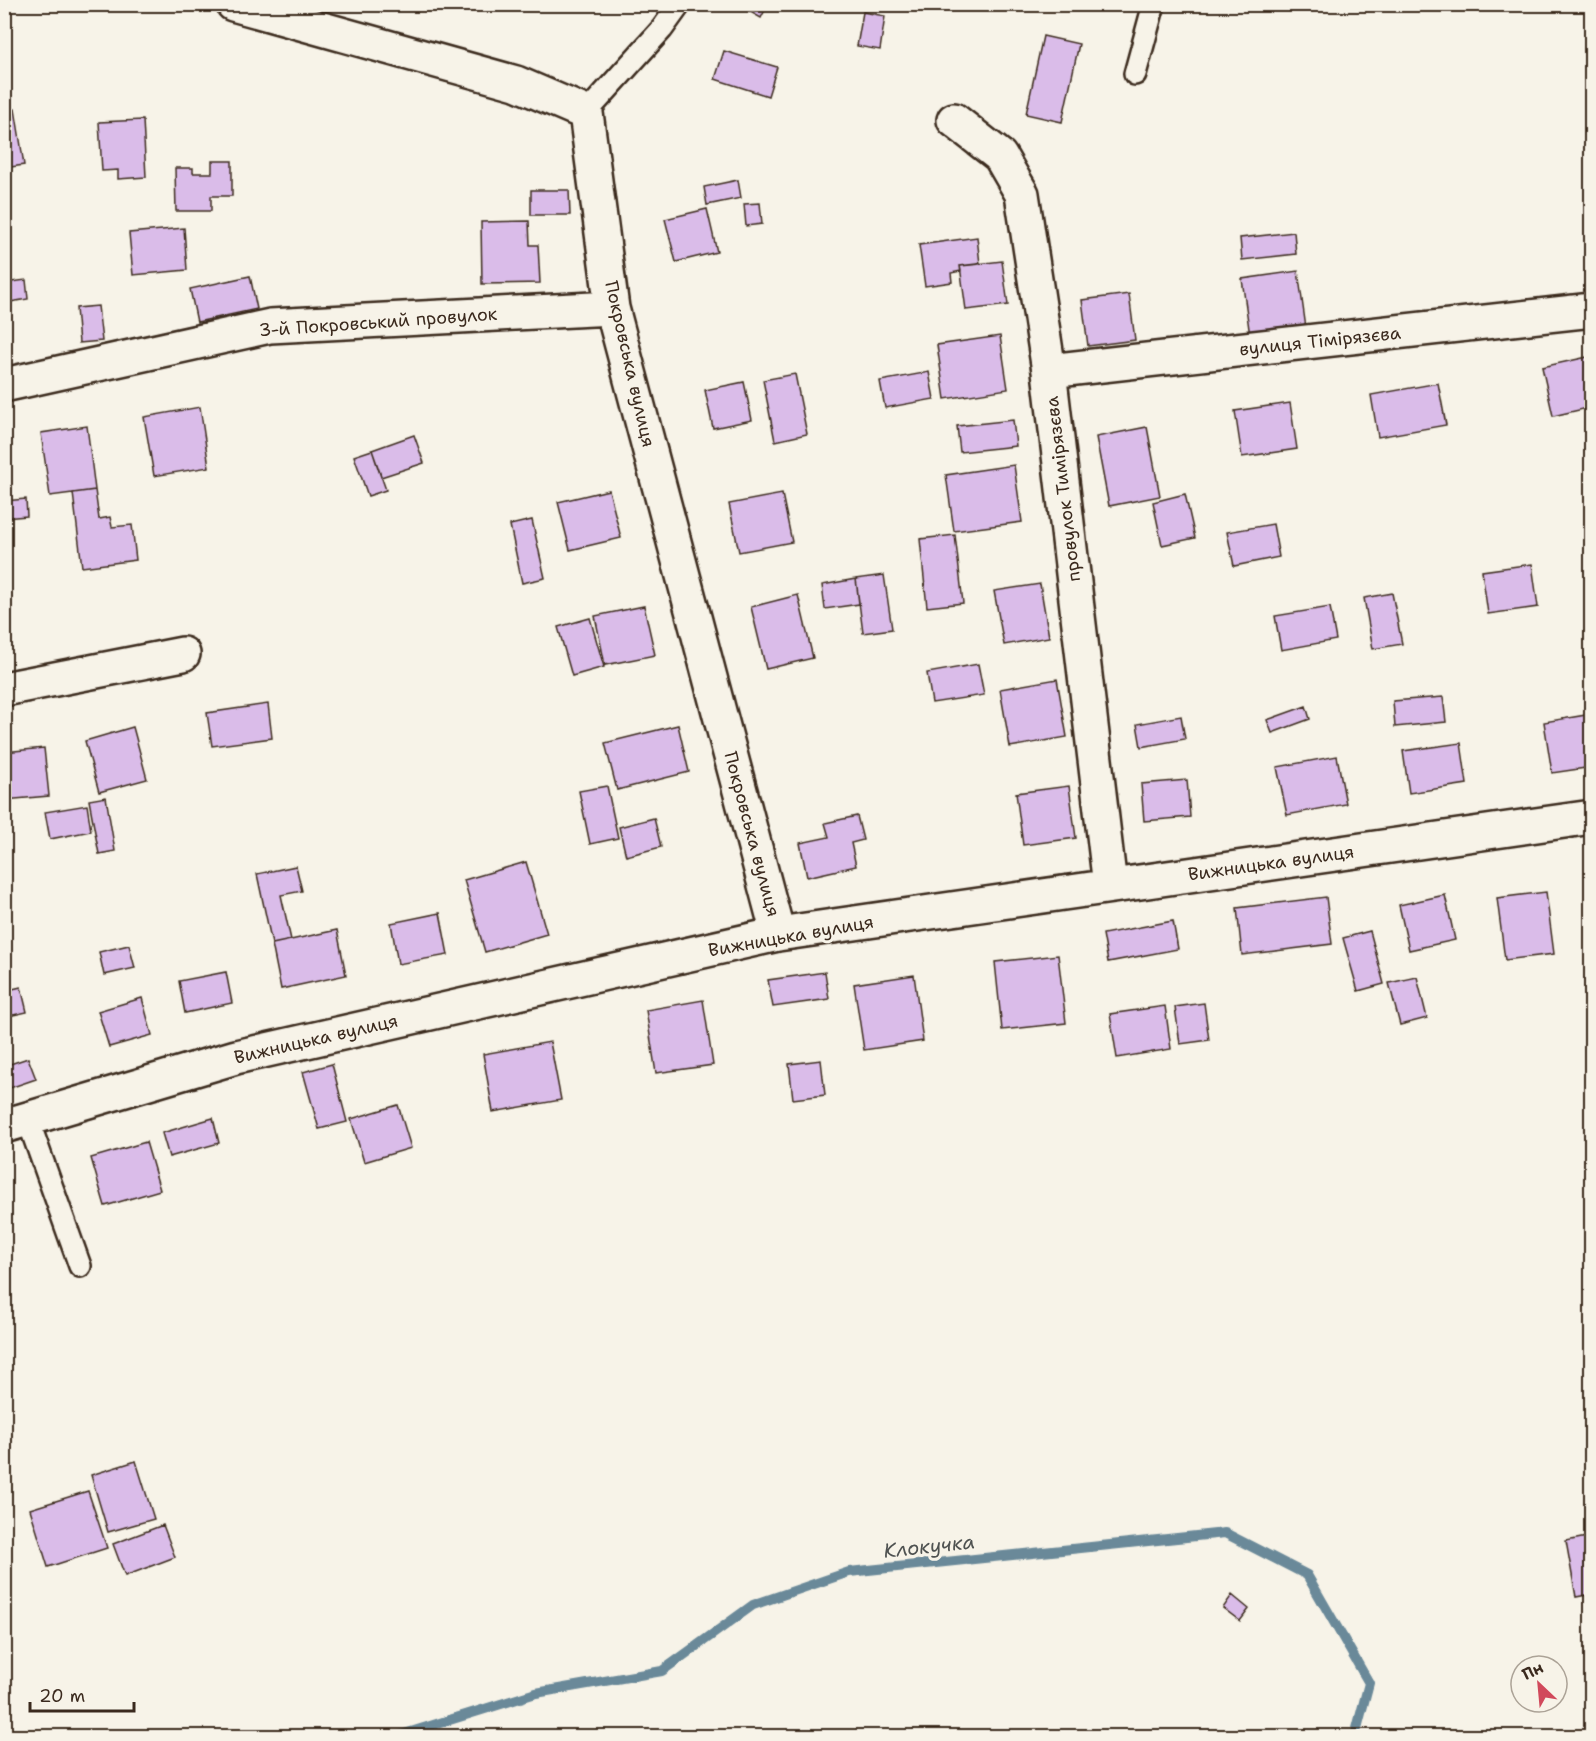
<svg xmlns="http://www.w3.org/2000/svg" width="1596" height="1741" font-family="'Shantell Sans',sans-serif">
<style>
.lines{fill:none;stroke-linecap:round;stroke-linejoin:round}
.stream{stroke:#6a8999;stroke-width:10}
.building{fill:#dabce9;stroke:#3b2a1e;stroke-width:1.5}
.lane-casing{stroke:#3b2a1e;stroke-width:26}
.street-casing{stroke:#3b2a1e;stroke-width:38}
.lane{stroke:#f7f3e8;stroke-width:21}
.street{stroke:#f7f3e8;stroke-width:33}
.labels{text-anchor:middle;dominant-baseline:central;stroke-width:6;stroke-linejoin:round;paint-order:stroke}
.street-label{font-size:18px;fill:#3b2a1e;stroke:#f7f3e8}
.water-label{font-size:20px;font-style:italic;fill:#4f5251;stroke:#f7f3e8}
</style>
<rect width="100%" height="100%" fill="#f7f3e8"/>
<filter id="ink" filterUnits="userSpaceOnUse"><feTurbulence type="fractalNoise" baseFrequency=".0167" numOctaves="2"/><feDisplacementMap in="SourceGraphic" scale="12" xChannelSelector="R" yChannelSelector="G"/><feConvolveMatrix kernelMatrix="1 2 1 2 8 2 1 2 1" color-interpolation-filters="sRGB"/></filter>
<g filter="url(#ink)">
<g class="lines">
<path class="stream" d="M 398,1736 L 536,1693 L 662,1671 L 753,1605 L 849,1572 L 1225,1533 L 1307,1575 L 1369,1683 L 1355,1736"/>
</g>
<path class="building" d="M 736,4 L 768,4 L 761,18 Z
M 863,12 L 885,16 L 880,50 L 857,46 Z
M 1043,36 L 1079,44 L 1062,122 L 1026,114 Z
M 724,51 L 777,67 L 768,96 L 715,79 Z
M 15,109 L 24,165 L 4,168 L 4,111 Z
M 143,120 L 146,177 L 118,179 L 118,170 L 102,171 L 99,122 Z
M 212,161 L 232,161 L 232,196 L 211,196 L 211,211 L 176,211 L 175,168 L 193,168 L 193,173 L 212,173 Z
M 738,180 L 741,198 L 707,205 L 704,187 Z
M 531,190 L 569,190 L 570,215 L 531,215 Z
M 760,203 L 762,224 L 746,226 L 744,204 Z
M 707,209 L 717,252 L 676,262 L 665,219 Z
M 529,221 L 530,245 L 538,245 L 540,283 L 482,284 L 481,222 Z
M 184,228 L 187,270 L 133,275 L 129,233 Z
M 1294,232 L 1296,254 L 1242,260 L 1240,238 Z
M 977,237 L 980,264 L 960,266 L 961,271 L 951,273 L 952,282 L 925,286 L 919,245 Z
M 1002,261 L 1008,305 L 966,310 L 960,266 Z
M 1298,271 L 1306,328 L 1250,336 L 1242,279 Z
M 250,276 L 257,309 L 197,322 L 190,289 Z
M 26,280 L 28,299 L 4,303 L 4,283 Z
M 1129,294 L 1135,340 L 1088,346 L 1082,300 Z
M 98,306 L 102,341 L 79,343 L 76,308 Z
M 1000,336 L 1008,389 L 945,399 L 937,345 Z
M 1592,356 L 1592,407 L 1553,416 L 1542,367 Z
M 929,372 L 934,399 L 885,408 L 880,381 Z
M 795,374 L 807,434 L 775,441 L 763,380 Z
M 744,382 L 752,420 L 713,428 L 705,390 Z
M 1438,383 L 1446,425 L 1378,437 L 1371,395 Z
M 1290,403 L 1297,449 L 1242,457 L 1235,411 Z
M 200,407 L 209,467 L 154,476 L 144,417 Z
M 1013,420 L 1016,446 L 960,452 L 957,426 Z
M 87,426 L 95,490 L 50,496 L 41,433 Z
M 1147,427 L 1160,496 L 1109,506 L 1096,437 Z
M 414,435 L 424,463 L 381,477 L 372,450 Z
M 372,450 L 386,490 L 368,496 L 354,456 Z
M 1014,465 L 1022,522 L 954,531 L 946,475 Z
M 95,490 L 99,519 L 110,517 L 112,527 L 132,525 L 136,560 L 82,567 L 73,493 Z
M 609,490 L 621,538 L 570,550 L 558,502 Z
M 782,494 L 792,542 L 739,552 L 729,504 Z
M 1185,494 L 1195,538 L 1162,545 L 1153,502 Z
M 26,499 L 27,516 L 4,518 L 4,501 Z
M 532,520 L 545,578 L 522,583 L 510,525 Z
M 1273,524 L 1279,557 L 1234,566 L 1227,532 Z
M 955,535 L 963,603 L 927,607 L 920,539 Z
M 1532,564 L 1538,607 L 1488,614 L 1482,571 Z
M 884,575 L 892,629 L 863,633 L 856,579 Z
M 856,579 L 859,604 L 825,609 L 822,585 Z
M 1040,584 L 1049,637 L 1004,645 L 994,591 Z
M 1392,593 L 1402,644 L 1373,649 L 1364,598 Z
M 798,595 L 813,658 L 766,669 L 751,607 Z
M 644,606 L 655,655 L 605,665 L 595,616 Z
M 1330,607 L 1336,640 L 1281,650 L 1275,616 Z
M 590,618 L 604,667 L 572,676 L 558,627 Z
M 978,664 L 984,695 L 932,703 L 927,673 Z
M 1057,679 L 1067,737 L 1010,747 L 1000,689 Z
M 1443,697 L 1446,722 L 1395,727 L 1393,701 Z
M 268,704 L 272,738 L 212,746 L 207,713 Z
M 1306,706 L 1310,719 L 1272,733 L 1267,720 Z
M 1592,714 L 1592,767 L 1552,773 L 1544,722 Z
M 1181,716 L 1185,739 L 1141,747 L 1137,724 Z
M 678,725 L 689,772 L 617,790 L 605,743 Z
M 133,727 L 147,779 L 99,792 L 85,741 Z
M 1461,743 L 1467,784 L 1409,793 L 1403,751 Z
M 44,748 L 49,796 L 4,800 L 4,752 Z
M 1337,756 L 1346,804 L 1287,815 L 1277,767 Z
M 1187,780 L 1190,817 L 1144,821 L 1141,784 Z
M 607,786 L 618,838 L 590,844 L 579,791 Z
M 1069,786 L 1076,838 L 1023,845 L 1016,793 Z
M 106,797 L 115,851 L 99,854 L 89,800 Z
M 87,805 L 91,831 L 50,839 L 45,812 Z
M 857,816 L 863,840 L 851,843 L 856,866 L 807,877 L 800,843 L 829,837 L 825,823 Z
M 654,818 L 661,847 L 626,856 L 619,827 Z
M 526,862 L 547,934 L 485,952 L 464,880 Z
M 296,866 L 302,891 L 281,895 L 291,940 L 272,944 L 257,874 Z
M 1546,892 L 1554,954 L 1505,960 L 1497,898 Z
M 1445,895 L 1455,940 L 1409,950 L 1399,905 Z
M 1326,897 L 1332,944 L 1242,955 L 1237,908 Z
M 440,913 L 448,955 L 398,964 L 391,923 Z
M 1173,921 L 1178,949 L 1108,962 L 1103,934 Z
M 337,930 L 346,975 L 281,989 L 272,944 Z
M 1370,931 L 1384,984 L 1358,991 L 1343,938 Z
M 129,945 L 135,968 L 104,975 L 99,952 Z
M 1058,955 L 1066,1023 L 1002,1030 L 995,962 Z
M 226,972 L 232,1003 L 185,1013 L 179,981 Z
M 825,972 L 829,999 L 773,1007 L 768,980 Z
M 914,975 L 923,1041 L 864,1050 L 854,984 Z
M 1417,977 L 1427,1018 L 1400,1025 L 1389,983 Z
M 21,987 L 27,1012 L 4,1017 L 4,991 Z
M 142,998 L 152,1035 L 109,1047 L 98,1011 Z
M 703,1000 L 713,1065 L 656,1073 L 646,1010 Z
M 1204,1003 L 1209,1040 L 1180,1044 L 1175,1007 Z
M 1165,1006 L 1171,1049 L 1117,1058 L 1110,1014 Z
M 550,1042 L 561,1100 L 493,1112 L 483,1054 Z
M 28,1058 L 36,1079 L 4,1090 L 4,1066 Z
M 821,1060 L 825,1095 L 793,1099 L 789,1064 Z
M 332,1064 L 347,1122 L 319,1129 L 303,1072 Z
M 398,1105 L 411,1148 L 364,1162 L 351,1119 Z
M 213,1118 L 219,1143 L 169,1157 L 162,1133 Z
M 146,1142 L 160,1190 L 105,1206 L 91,1158 Z
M 136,1461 L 154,1519 L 108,1532 L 91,1475 Z
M 88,1491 L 107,1548 L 48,1567 L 30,1509 Z
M 163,1525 L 175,1557 L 125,1576 L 113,1544 Z
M 1592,1536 L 1592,1594 L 1576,1597 L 1566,1541 Z
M 1232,1595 L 1249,1609 L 1240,1621 L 1223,1608 Z"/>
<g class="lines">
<defs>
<path id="lane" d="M 1135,74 L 1154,4
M 586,113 L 662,29 L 680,4
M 28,1120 L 80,1266"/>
<path id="street" d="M 233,4 L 516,83 L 586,113 L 612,308 L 778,934
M 954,120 L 1000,156 L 1022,194 L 1049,371 L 1110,886
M 1049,371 L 1592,310
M 4,385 L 270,326 L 612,308
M 4,689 L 183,654
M 4,1126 L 236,1057 L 778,934 L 1592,817"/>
</defs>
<use href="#lane" class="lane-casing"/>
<use href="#street" class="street-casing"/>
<use href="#lane" class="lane"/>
<use href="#street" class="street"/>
</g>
</g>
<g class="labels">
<g class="street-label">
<text transform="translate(378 322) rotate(-4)">3-й Покровський провулок</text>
<text transform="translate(1320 341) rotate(-6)">вулиця Тімірязєва</text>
<text transform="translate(630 364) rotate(77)">Покровська вулиця</text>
<text transform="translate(1063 489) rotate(-97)">провулок Тимірязєва</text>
<text transform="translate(752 834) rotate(75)">Покровська вулиця</text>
<text transform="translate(1271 863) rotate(-8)">Вижницька вулиця</text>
<text transform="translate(791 936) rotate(-10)">Вижницька вулиця</text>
<text transform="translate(316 1039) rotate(-13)">Вижницька вулиця</text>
</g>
<g class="water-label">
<text transform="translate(929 1546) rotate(-6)">Клокучка</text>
</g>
</g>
<rect width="1596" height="1741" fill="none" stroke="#f7f3e8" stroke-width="24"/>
<rect x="12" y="12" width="1572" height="1717" fill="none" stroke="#3b2a1e" stroke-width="2" filter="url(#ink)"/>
<g transform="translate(1539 1684) rotate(334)"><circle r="28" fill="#f7f3e8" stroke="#aca397" stroke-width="1.5"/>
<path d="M0-4.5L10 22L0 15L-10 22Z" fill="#d1495b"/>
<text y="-9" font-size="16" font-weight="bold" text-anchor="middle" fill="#3b2a1e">Пн</text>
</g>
<path d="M30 1702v9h104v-9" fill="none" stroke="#3b2a1e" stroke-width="3"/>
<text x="39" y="1702" font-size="18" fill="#3b2a1e" stroke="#f7f3e8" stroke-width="4.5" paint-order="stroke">20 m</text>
</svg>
